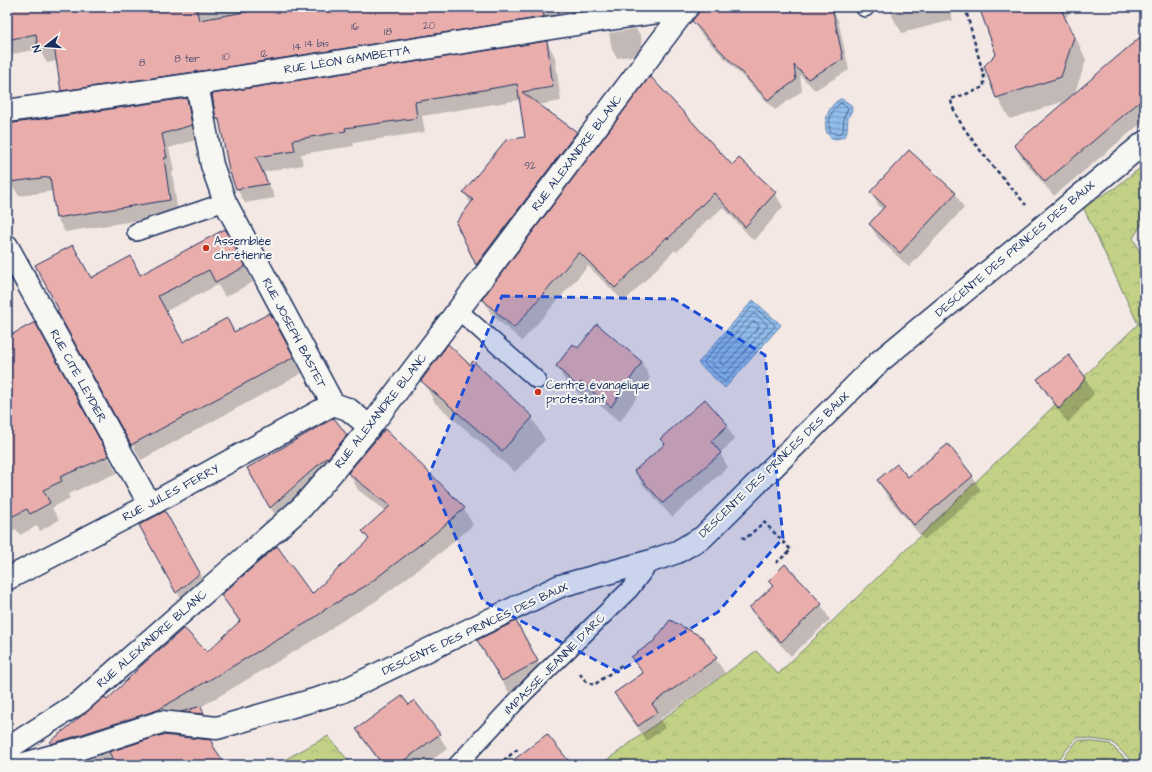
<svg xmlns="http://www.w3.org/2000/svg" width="1152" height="772" font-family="'Architects Daughter',sans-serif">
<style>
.forest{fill:url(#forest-crowns);stroke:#6e8072}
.water{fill:url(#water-rules);stroke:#6284b2}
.shadow{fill:#0003}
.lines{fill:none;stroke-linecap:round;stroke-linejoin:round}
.shore{stroke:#4a6896;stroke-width:1}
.building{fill:#e9aeac;stroke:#1b2f5e}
.lane-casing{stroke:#1b2f5e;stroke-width:20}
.street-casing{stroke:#1b2f5e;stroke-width:25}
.path{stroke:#1b2f5e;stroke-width:2.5;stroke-dasharray:4 3;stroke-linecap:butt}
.lane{stroke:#f6f6f2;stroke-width:17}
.street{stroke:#f6f6f2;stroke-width:22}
.marked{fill:#1d4ed8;fill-opacity:0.2;stroke:#1d4ed8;stroke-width:3;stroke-dasharray:8 5;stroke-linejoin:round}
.poi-dot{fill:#c8321e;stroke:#f6f6f2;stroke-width:1.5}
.labels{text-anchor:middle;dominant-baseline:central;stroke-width:4;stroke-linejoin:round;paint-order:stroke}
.number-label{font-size:10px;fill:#4e4f72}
.street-label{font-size:12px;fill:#1b2f5e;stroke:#f6f6f2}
.poi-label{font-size:12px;fill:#1b2f5e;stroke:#f6f6f2;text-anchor:start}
</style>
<defs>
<pattern id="forest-crowns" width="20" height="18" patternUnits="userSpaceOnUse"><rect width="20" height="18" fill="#c2d185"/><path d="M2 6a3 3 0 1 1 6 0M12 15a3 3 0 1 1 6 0" fill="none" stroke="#a6b475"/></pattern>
<pattern id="water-rules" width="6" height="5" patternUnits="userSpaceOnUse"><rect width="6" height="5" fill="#91bdea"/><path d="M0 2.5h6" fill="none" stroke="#769ac1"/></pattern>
</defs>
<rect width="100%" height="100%" fill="#f3e8e4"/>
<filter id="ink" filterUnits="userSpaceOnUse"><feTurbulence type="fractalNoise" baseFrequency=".025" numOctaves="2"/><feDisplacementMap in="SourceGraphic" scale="8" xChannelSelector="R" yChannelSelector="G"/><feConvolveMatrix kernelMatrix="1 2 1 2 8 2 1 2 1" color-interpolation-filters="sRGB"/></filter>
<g filter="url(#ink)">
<path class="forest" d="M 1145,164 L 1145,219 L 1133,238 L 1145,262 L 1145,765 L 1136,765 L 1112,742 L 1077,737 L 1058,760 L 1042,765 L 600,765 L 756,651 L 778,674 L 1138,324 L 1083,207 L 1115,188 Z
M 328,736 L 352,765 L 275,765 Z
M 1078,740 L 1110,744 L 1131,765 L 1051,765 L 1061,761 Z"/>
<path class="water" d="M 840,99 L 844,100 L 851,105 L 852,110 L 848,118 L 847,130 L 846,135 C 822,151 818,112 840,99 Z
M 753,300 L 781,325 L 725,388 L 698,363 Z"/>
<path class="shadow" d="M 7,7 L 639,7 L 70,104 L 62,90 L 57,61 L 47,63 L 39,49 L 7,55 Z
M 705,7 L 826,7 L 832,9 L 838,20 L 849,70 L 815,90 L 800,75 L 802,91 L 775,110 L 700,33 L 693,21 Z
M 890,7 L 949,7 L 953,20 L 902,33 L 893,18 Z
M 1044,7 L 1071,7 L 1067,17 L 1064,16 L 1074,33 L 1086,60 L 1074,96 L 1145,45 L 1145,120 L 1054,196 L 1024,161 L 1015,146 L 1068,100 L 1010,119 L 997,98 Z
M 636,29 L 641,36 L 643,54 L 617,58 L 612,50 L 609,33 Z
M 547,42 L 555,57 L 561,101 L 539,105 L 576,133 L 585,147 L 485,279 L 457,223 L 471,204 L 464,192 L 526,138 L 520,100 L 422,116 L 425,132 L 353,143 L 354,146 L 301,154 L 303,165 L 264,172 L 275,198 L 245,203 L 237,189 L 221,126 L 217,119 Z
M 186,99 L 194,113 L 199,139 L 169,148 L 174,171 L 172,172 L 178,214 L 65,232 L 57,218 L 53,191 L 19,196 L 10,182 L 7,165 L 7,125 Z
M 732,166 L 775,193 L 783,207 L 754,241 L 723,207 L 710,220 L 708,219 L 677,252 L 675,250 L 624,302 L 588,266 L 522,341 L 491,314 L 483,299 Z
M 871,192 L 955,193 L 964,208 L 909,267 L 878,238 L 870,224 L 883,210 L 879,206 Z
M 234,246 L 253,282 L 225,297 L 218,285 L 166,311 L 183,343 L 227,320 L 234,333 L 278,329 L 302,373 L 141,460 L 58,311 L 91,279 L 140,276 Z
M 597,325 L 642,363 L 650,378 L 620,422 L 590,397 L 587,401 L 566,382 L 557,367 L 578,350 Z
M 7,338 L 44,341 L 117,473 L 68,494 L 70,498 L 52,508 L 59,520 L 40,531 L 37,526 L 20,535 L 16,529 L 10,532 L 7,526 Z
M 473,363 L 532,418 L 545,440 L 515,472 L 435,403 L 423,381 L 470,366 Z
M 1085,378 L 1094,394 L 1068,423 L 1047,395 L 1038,379 Z
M 727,426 L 735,440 L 720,453 L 728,467 L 672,517 L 643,485 L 635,471 L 665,445 L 662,439 Z
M 346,436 L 355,451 L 279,522 L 248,468 Z
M 349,473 L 464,509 L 473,525 L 444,550 L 376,601 L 332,627 L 333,628 L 317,638 L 201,707 L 209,722 L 67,752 L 57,735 L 89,712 L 107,701 L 207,653 L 240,623 L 222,595 L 312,595 L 369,541 L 363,531 L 386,511 L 358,490 Z
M 972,476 L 981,491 L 924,540 L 887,496 L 878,481 Z
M 140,525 L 174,527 L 208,589 L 186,608 Z
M 769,581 L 821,604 L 830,620 L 791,656 L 760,623 L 751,608 L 773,587 Z
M 515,623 L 546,677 L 511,696 L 479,641 Z
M 702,638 L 725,673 L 660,719 L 665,728 L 647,741 L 624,709 L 616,694 L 643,675 L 633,657 L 654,642 Z
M 409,706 L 439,735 L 447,749 L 425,765 L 382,765 L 366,744 L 358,730 Z
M 162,736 L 211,741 L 224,765 L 77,765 L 76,763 Z"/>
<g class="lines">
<path class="shore" d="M 841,103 L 847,107 L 848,109 L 844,117 L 843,132 L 837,135 L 830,131 C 827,121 832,108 841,103 Z
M 753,306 L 774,324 L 775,326 L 726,381 L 724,381 L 705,364 L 704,362 Z
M 753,314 L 755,314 L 767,324 L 767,326 L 726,373 L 724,374 L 712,364 L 711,361 Z
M 753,322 L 756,322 L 759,325 L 759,327 L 725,365 L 723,365 L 720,363 L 720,360 Z"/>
</g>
<path class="building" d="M 7,7 L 196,7 L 199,20 L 274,7 L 543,7 L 544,17 L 195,72 L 61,91 L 54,46 L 38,49 L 36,34 L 7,40 Z
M 703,7 L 832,7 L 843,59 L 808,79 L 794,65 L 796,80 L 768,100 L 692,21 Z
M 979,7 L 1060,7 L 1074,37 L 1061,77 L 996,98 L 984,66 L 996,54 Z
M 1145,33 L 1145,97 L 1045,182 L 1014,145 Z
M 547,41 L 553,87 L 522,92 L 577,132 L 476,265 L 456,223 L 473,200 L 463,192 L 506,140 L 525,137 L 517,84 L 415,102 L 417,118 L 345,128 L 346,131 L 293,140 L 295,151 L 256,157 L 268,184 L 236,189 L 229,170 L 219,119 L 216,119 L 212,94 Z
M 650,76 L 732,165 L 739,158 L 776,192 L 745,227 L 714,193 L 701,206 L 700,205 L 668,239 L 667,237 L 615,288 L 579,252 L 514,328 L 482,299 Z
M 187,98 L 192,125 L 162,134 L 167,158 L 164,158 L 170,200 L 56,218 L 50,177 L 10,182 L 7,166 L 7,124 Z
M 909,150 L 956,193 L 900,253 L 869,224 L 885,206 L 870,192 Z
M 225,229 L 245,267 L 215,282 L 209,270 L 158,296 L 183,342 L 227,318 L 234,332 L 270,313 L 294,357 L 131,445 L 57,311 L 59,310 L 35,265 L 73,245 L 91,278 L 131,256 L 140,275 Z
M 35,322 L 109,456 L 60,477 L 62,481 L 43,490 L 50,503 L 30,514 L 27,509 L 7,519 L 7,337 Z
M 597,324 L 642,362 L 611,407 L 581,382 L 578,387 L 556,366 L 573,344 L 578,348 Z
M 448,344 L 470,365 L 473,361 L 533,417 L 502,451 L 421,381 Z
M 1069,355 L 1086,378 L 1059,409 L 1037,379 Z
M 705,399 L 728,425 L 711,441 L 721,453 L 663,503 L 634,471 L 665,444 L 660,439 Z
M 334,418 L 347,435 L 328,458 L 327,457 L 270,508 L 247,468 Z
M 385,429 L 465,508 L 434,534 L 367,585 L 324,610 L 324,611 L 308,622 L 158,710 L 51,744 L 50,742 L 104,697 L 107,700 L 142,665 L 184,628 L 207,652 L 240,621 L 221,595 L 277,546 L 312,594 L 369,539 L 362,531 L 390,506 L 348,473 Z
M 948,444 L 973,476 L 914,525 L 877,480 L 897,464 L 908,477 Z
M 165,511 L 200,573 L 176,593 L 139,525 Z
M 785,564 L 822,604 L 781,642 L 749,608 L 773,586 L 768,581 Z
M 670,620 L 702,637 L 717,658 L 652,704 L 658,712 L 638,726 L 614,693 L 643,673 L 631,657 L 654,641 Z
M 516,621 L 538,661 L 502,681 L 477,640 Z
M 402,696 L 409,705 L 414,700 L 440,734 L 398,765 L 383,765 L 356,729 Z
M 201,706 L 204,714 L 181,712 Z
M 547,734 L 572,765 L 507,765 Z
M 162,735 L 211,740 L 213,746 L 226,765 L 116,765 L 109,752 Z"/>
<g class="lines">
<defs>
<path id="lane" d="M 865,7 L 865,8
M 136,232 L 225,202
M 459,311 L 537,380
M 457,765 L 525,692 L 630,589 L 651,561"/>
<path id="street" d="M 197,84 L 212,165 L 225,202 L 333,404 L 348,409 L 370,427
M 7,111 L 197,84 L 602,20 L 687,8
M 7,246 L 150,505
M 7,579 L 150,505 L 333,404
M 7,749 L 80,702 L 302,507 L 330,475 L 370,427 L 687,7
M 20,765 L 78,749 L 161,722 L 217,728 L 341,692 L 560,586 L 651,561 L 677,552 L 703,537 L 879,362 L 1145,142"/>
</defs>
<use href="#lane" class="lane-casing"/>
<use href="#street" class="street-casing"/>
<path class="path" d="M 965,7 L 984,77 L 984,86 L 978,90 L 951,99 C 952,123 1009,184 1026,205
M 742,537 L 745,539 L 764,522 L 791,550 L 776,563
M 580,673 C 583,680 587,682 594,685 L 623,664
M 498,765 L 519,748"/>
<use href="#lane" class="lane"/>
<use href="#street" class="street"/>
</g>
</g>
<path class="marked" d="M 502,296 L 674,299 L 765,355 L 783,538 L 718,612 L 618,672 L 483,601 L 429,475 Z"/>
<g class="poi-dot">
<circle cx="206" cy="248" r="4"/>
<circle cx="538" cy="392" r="4"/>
</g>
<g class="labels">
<g class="number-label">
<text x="429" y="26">20</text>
<text x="355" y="27">16</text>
<text x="388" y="32">18</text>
<text x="317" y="44">14 bis</text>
<text x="297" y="47">14</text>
<text x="264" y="54">12</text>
<text x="226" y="57">10</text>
<text x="187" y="59">8 ter</text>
<text x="142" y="63">8</text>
<text x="530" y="166">92</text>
</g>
<g class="street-label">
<text transform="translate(347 60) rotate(-9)">RUE LÉON GAMBETTA</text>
<text transform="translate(577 153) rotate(-53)">RUE ALEXANDRE BLANC</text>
<text transform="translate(1015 249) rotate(-40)">DESCENTE DES PRINCES DES BAUX</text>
<text transform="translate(294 333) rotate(62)">RUE JOSEPH BASTET</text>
<text transform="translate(78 376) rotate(61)">RUE CITÉ LEYDIER</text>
<text transform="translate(381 411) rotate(-52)">RUE ALEXANDRE BLANC</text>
<text transform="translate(774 465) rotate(-44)">DESCENTE DES PRINCES DES BAUX</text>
<text transform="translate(171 493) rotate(-28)">RUE JULES FERRY</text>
<text transform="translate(475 629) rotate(-25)">DESCENTE DES PRINCES DES BAUX</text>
<text transform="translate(152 639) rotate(-41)">RUE ALEXANDRE BLANC</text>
<text transform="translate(555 664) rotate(-45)">IMPASSE JEANNE D'ARC</text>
</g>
<g class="poi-label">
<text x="214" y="241">Assemblée<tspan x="214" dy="14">chrétienne</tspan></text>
<text x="546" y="385">Centre évangélique<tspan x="546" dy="14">protestant</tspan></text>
</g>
</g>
<rect width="1152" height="772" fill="none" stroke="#f6f6f2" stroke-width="24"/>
<rect x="12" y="12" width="1128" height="748" fill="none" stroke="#1b2f5e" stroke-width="1.5" filter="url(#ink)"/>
<g transform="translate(46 46) rotate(253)" stroke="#f6f6f2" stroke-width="3" paint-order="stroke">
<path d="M0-3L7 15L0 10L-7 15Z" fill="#1b2f5e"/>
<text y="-6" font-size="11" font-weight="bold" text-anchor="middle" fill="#1b2f5e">N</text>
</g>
</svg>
